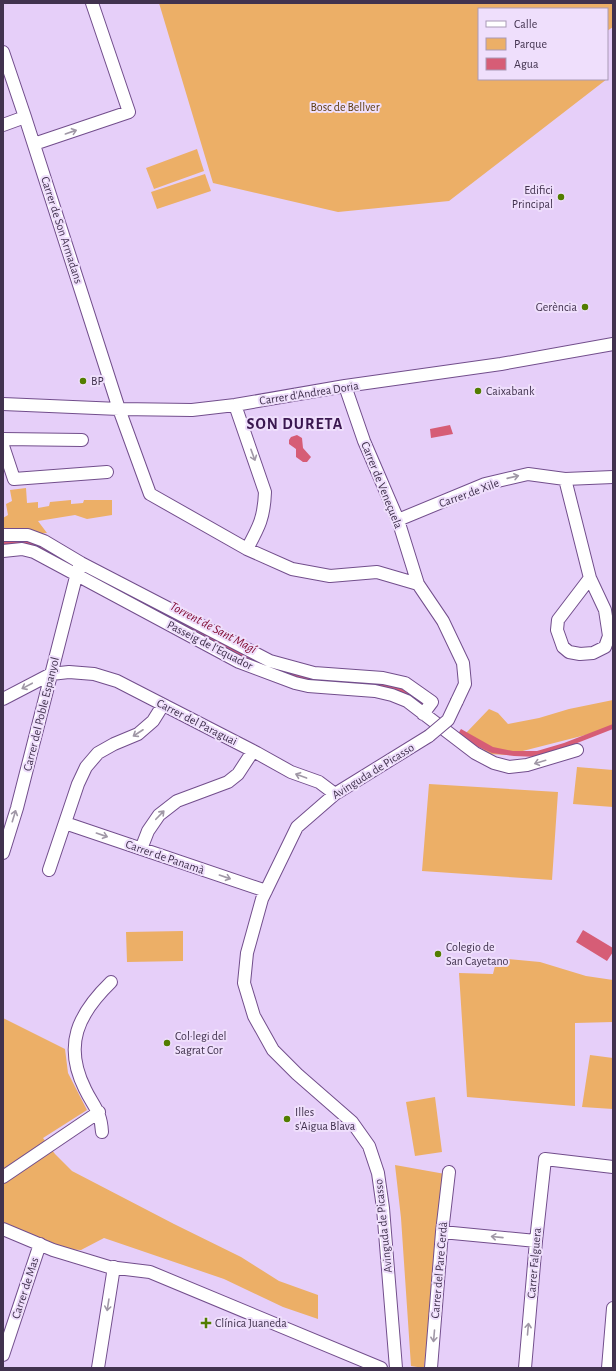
<svg xmlns="http://www.w3.org/2000/svg" width="616" height="1371" font-family="'Alegreya Sans',sans-serif">
<style>
.green{fill:#ecaf67}
.water{fill:#d65d76}
.lines{fill:none;stroke-linecap:round;stroke-linejoin:round}
.stream{stroke:#d65d76;stroke-width:3}
.minor-casing{stroke:#724e8c;stroke-width:14}
.minor{stroke:#fff;stroke-width:12}
.minor-bridge-casing{stroke:#724e8c;stroke-width:14;stroke-linecap:butt}
.minor-bridge{stroke:#fff;stroke-width:12}
.oneway{stroke:#a098a6}
.poi-dot{fill:#527d00;stroke:#efdffc;stroke-width:1.5}
.labels{text-anchor:middle;dominant-baseline:central;stroke-width:4;stroke-linejoin:round;paint-order:stroke}
.park-label{font-size:12px;fill:#5e3d12;stroke:#efdffc}
.poi-label{font-size:12px;fill:#41324e;stroke:#efdffc;text-anchor:start}
.street-label{font-size:12px;fill:#41324e;stroke:#efdffc}
.water-label{font-size:13px;font-style:italic;fill:#820f35;stroke:#efdffc}
.district-label{font-size:16px;font-weight:bold;letter-spacing:1px;fill:#3a1750;stroke:#efdffc}
</style>
<rect width="100%" height="100%" fill="#e6cff9"/>
<path class="green" d="M 159,3 L 613,3 L 613,27 L 607,31 L 607,9 L 479,9 L 479,79 L 607,79 L 449,201 L 338,212 L 213,183 Z
M 197,149 L 204,171 L 154,189 L 146,168 Z
M 205,174 L 211,191 L 157,209 L 151,192 Z
M 26,488 L 27,503 L 38,502 L 38,508 L 49,506 L 50,502 L 71,500 L 71,504 L 83,503 L 84,500 L 112,500 L 112,515 L 87,519 L 75,515 L 38,521 L 47,533 L 33,534 L 3,533 L 3,518 L 8,515 L 6,504 L 12,501 L 10,490 Z
M 613,700 L 613,728 L 507,755 L 488,754 L 466,733 L 489,709 L 498,713 L 508,724 L 539,718 L 569,709 Z
M 577,767 L 613,770 L 613,807 L 573,804 Z
M 429,784 L 558,792 L 552,880 L 422,871 Z
M 183,931 L 183,961 L 127,962 L 126,932 Z
M 497,958 L 540,962 L 586,976 L 613,980 L 613,1022 L 575,1023 L 575,1106 L 467,1097 L 459,973 L 493,974 Z
M 3,1018 L 65,1049 L 68,1073 L 87,1110 L 43,1138 L 55,1154 L 72,1171 L 174,1224 L 241,1257 L 279,1281 L 318,1295 L 318,1319 L 283,1307 L 224,1279 L 104,1238 L 81,1250 L 65,1249 L 3,1224 Z
M 590,1055 L 613,1058 L 613,1109 L 582,1107 Z
M 435,1097 L 442,1152 L 415,1156 L 406,1102 Z
M 395,1165 L 445,1174 L 424,1368 L 411,1366 L 401,1218 Z"/>
<path class="water" d="M 450,425 L 453,434 L 431,438 L 430,429 Z
M 297,435 L 302,438 L 303,448 L 311,457 L 307,462 L 303,462 L 296,457 L 296,449 L 289,444 L 289,440 L 291,437 Z
M 3,538 L 29,541 L 66,560 L 63,566 C 44,556 25,542 3,545 Z
M 92,574 L 198,629 L 194,636 L 89,580 Z
M 208,634 C 234,648 262,667 292,673 C 308,677 324,678 341,679 L 341,687 L 304,683 L 204,641 Z
M 348,679 L 382,683 L 405,689 L 424,703 L 420,707 L 348,686 Z
M 613,724 L 613,729 L 567,747 L 538,757 L 514,756 L 492,753 L 476,746 L 458,734 L 461,729 L 493,747 L 513,751 L 537,751 L 564,743 Z
M 583,930 L 613,948 L 613,952 L 607,961 L 576,942 Z"/>
<g class="lines">
<path class="stream" d="M 62,560 L 75,567
M 80,570 L 95,577
M 194,629 L 210,637
M 338,682 L 351,683"/>
<defs>
<path id="minor" d="M 3,52 L 25,117 L 119,409 L 150,494 L 247,549 L 292,569 L 330,576 L 377,572 L 418,584
M 3,125 L 25,117
M 34,144 L 129,112 L 92,3
M 345,386 L 364,441 L 398,520 L 418,584 L 443,621 L 463,663 L 465,684 L 457,701
M 3,404 L 119,409 L 192,410 L 235,405 L 345,386 L 501,364 L 613,344
M 235,405 L 265,492 C 264,518 259,527 247,549
M 3,439 L 82,440
M 3,446 L 14,479 L 107,472
M 565,479 L 590,578 L 605,610 L 609,636 L 605,647 L 593,653 L 580,654 L 569,652 L 563,647 L 557,630 L 558,620 L 590,578
M 398,520 L 485,484 L 528,474 L 565,479 L 613,477
M 3,535 L 28,535 L 44,541 L 81,563 L 270,661 L 314,673 L 383,678 L 405,683 L 432,702 L 423,714
M 3,551 L 22,549 L 34,552 L 239,662 L 295,683 L 308,686 L 375,691 L 392,695 L 407,701 L 475,753 L 494,763 L 509,767 L 527,765 L 577,750
M 3,699 L 51,674 L 69,672 L 94,674 L 117,681 L 257,753 L 291,772 L 319,782 L 335,794
M 65,823 L 266,891
M 141,849 L 148,831 L 159,815 L 177,801 L 228,782 L 238,774 L 253,751
M 3,853 L 17,808 L 78,569
M 49,870 L 78,784 L 86,767 L 98,753 L 114,744 L 138,734 L 153,721 L 163,705
M 102,1132 C 101,1111 93,1106 85,1089 C 63,1045 78,1014 111,982
M 3,1177 L 99,1112
M 3,1229 L 53,1250 L 109,1267 L 150,1272 L 381,1368
M 442,1232 L 536,1241
M 3,1355 L 40,1244
M 98,1368 L 114,1267
M 396,1368 L 383,1208 L 378,1173 L 369,1146 L 352,1122 L 297,1074 L 273,1050 L 254,1016 L 244,983 L 247,953 L 262,899 L 297,827 L 335,794 L 429,736
M 431,1368 L 442,1232 L 449,1172
M 525,1368 L 536,1241 L 545,1159 L 613,1167
M 608,1368 L 613,1308"/>
</defs>
<use href="#minor" class="minor-casing"/>
<use href="#minor" class="minor"/>
<defs>
<path id="minor-bridge" d="M 429,736 L 448,720 L 457,701"/>
</defs>
<use href="#minor-bridge" class="minor-bridge-casing"/>
<use href="#minor-bridge" class="minor-bridge"/>
</g>
<defs><path id="oneway-shaft" d="M-6 0H5M1.5-3L5.5 0L1.5 3" fill="none" stroke-width="1.6" stroke-linecap="round" stroke-linejoin="round"/></defs>
<g class="oneway">
<use href="#oneway-shaft" transform="translate(71 132) rotate(-19)"/>
<use href="#oneway-shaft" transform="translate(253 455) rotate(70)"/>
<use href="#oneway-shaft" transform="translate(513 477) rotate(-13)"/>
<use href="#oneway-shaft" transform="translate(27 686) rotate(152)"/>
<use href="#oneway-shaft" transform="translate(138 733) rotate(147)"/>
<use href="#oneway-shaft" transform="translate(540 762) rotate(163)"/>
<use href="#oneway-shaft" transform="translate(301 776) rotate(-160)"/>
<use href="#oneway-shaft" transform="translate(160 815) rotate(-46)"/>
<use href="#oneway-shaft" transform="translate(14 816) rotate(-73)"/>
<use href="#oneway-shaft" transform="translate(102 835) rotate(19)"/>
<use href="#oneway-shaft" transform="translate(225 877) rotate(19)"/>
<use href="#oneway-shaft" transform="translate(497 1237) rotate(-174)"/>
<use href="#oneway-shaft" transform="translate(108 1305) rotate(99)"/>
<use href="#oneway-shaft" transform="translate(528 1329) rotate(-85)"/>
<use href="#oneway-shaft" transform="translate(434 1336) rotate(95)"/>
</g>
<g class="poi-dot">
<circle cx="561" cy="197" r="4"/>
<circle cx="585" cy="307" r="4"/>
<circle cx="83" cy="381" r="4"/>
<circle cx="478" cy="391" r="4"/>
<circle cx="438" cy="954" r="4"/>
<circle cx="167" cy="1043" r="4"/>
<circle cx="287" cy="1119" r="4"/>
<path d="M204 1317h4v4h4v4h-4v4h-4v-4h-4v-4h4z"/>
</g>
<g class="labels">
<g class="park-label">
<text x="345" y="107">Bosc de Bellver</text>
</g>
<g class="poi-label">
<text x="553" y="190" text-anchor="end">Edifici<tspan x="553" dy="14">Principal</tspan></text>
<text x="577" y="307" text-anchor="end">Gerència</text>
<text x="91" y="381">BP</text>
<text x="486" y="391">Caixabank</text>
<text x="446" y="947">Colegio de<tspan x="446" dy="14">San Cayetano</tspan></text>
<text x="175" y="1036">Col·legi del<tspan x="175" dy="14">Sagrat Cor</tspan></text>
<text x="295" y="1112">Illes<tspan x="295" dy="14">s'Aigua Blava</tspan></text>
<text x="215" y="1323">Clínica Juaneda</text>
</g>
<g class="street-label">
<text transform="translate(62 230) rotate(72)">Carrer de Son Armadans</text>
<text transform="translate(309 393) rotate(-9)">Carrer d'Andrea Doria</text>
<text transform="translate(382 485) rotate(68)">Carrer de Veneçuela</text>
<text transform="translate(469 493) rotate(-20)">Carrer de Xile</text>
<text transform="translate(210 645) rotate(27)">Passeig de l'Equador</text>
<text transform="translate(41 714) rotate(-76)">Carrer del Poble Espanyol</text>
<text transform="translate(197 722) rotate(27)">Carrer del Paraguai</text>
<text transform="translate(373 771) rotate(-32)">Avinguda de Picasso</text>
<text transform="translate(165 857) rotate(19)">Carrer de Panamà</text>
<text transform="translate(383 1226) rotate(-96)">Avinguda de Picasso</text>
<text transform="translate(534 1263) rotate(-85)">Carrer Falguera</text>
<text transform="translate(439 1270) rotate(-85)">Carrer del Pare Cerdà</text>
<text transform="translate(25 1288) rotate(-72)">Carrer de Mas</text>
</g>
<g class="water-label">
<text transform="translate(213 628) rotate(28)">Torrent de Sant Magí</text>
</g>
<g class="district-label">
<text x="295" y="424">SON DURETA</text>
</g>
</g>
<rect width="616" height="1371" fill="none" stroke="#41324e" stroke-width="8"/>
<rect x="478" y="8" width="130" height="72" fill="#efdffc" stroke="#a99ab6"/>
<rect x="486" y="21" width="20" height="6" fill="#ffffff" stroke="#a99ab6"/>
<text x="514" y="28" font-size="12" fill="#41324e">Calle</text>
<rect x="486" y="38" width="20" height="12" fill="#ecaf67" stroke="#a99ab6"/>
<text x="514" y="48" font-size="12" fill="#41324e">Parque</text>
<rect x="486" y="58" width="20" height="12" fill="#d65d76" stroke="#a99ab6"/>
<text x="514" y="68" font-size="12" fill="#41324e">Agua</text>
</svg>
